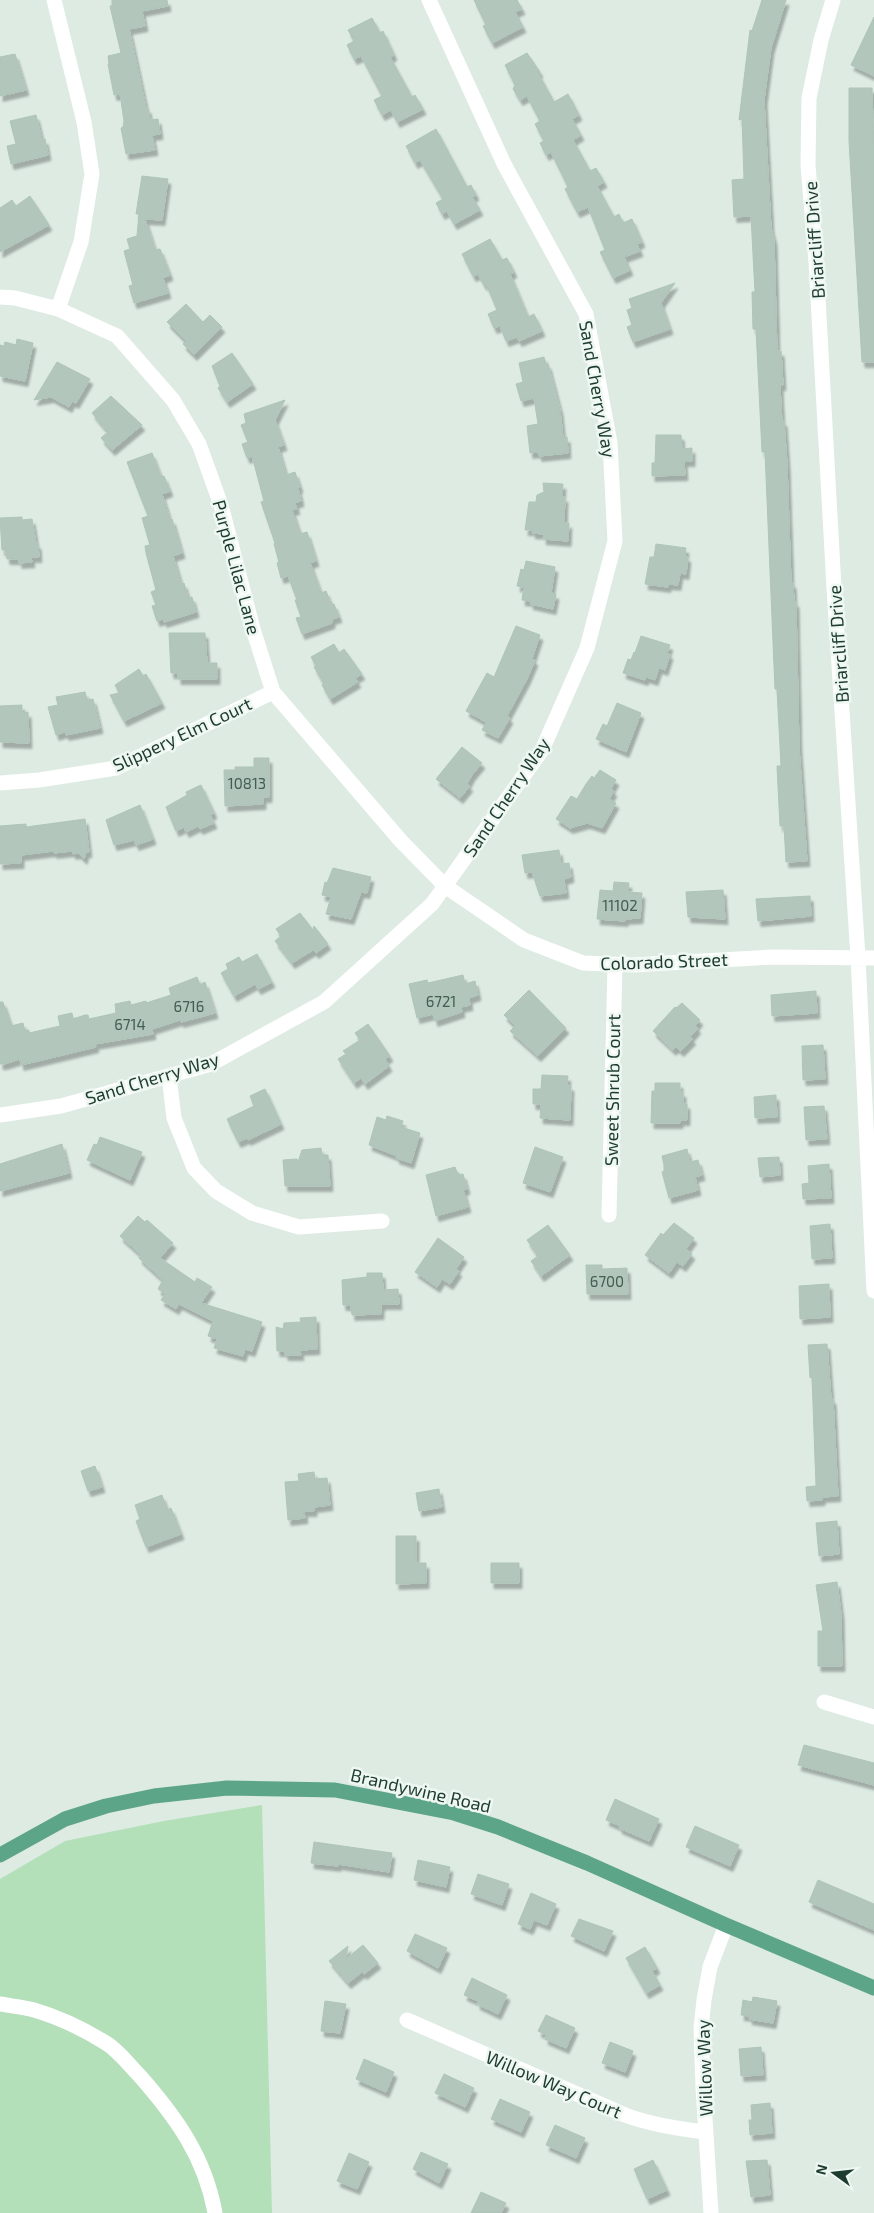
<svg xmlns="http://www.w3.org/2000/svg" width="874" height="2213" font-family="'Exo 2',sans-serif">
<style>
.green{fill:#b3dfb9}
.building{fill:#b2c6bb;stroke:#afc5b9;filter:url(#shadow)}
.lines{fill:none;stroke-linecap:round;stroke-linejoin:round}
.minor{stroke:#fff;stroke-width:15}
.major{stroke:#5da588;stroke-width:15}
.labels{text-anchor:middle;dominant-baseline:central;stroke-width:5;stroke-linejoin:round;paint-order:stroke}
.number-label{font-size:15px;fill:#425e52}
.street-label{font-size:18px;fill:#1d3c2f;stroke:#eef7f1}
</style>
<defs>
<filter id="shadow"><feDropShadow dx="3" dy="5.5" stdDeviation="1" flood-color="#0004"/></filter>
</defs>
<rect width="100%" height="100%" fill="#ddebe3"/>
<path class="green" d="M 262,1805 L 272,2213 L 0,2213 L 0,1879 L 65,1841 L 164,1821 Z"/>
<path class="building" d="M 112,0 L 167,0 L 168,6 L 142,11 L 145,26 L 129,29 L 146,108 L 148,108 L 150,120 L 158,119 L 160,134 L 152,135 L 155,150 L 126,154 L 121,128 L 123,127 L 124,121 L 120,94 L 114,95 L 108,64 L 109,64 L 108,56 L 121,53 L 110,6 L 112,6 Z
M 474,0 L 517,0 L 522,9 L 515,12 L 523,27 L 492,43 L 483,26 L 486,25 Z
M 762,0 L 786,0 L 771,48 L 764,100 L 771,228 L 774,240 L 777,351 L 781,351 L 783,385 L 780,385 L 781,406 L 782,422 L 784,421 L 787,464 L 791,583 L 793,583 L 794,602 L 796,602 L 799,748 L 807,861 L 786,862 L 784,826 L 780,826 L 777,766 L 781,766 L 777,689 L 775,689 L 765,452 L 762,452 L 756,329 L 753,329 L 752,292 L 755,292 L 751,216 L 734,217 L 732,180 L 744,179 L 742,119 L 739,120 L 750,30 L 752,31 Z
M 874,17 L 874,76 L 851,65 Z
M 372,18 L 380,33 L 383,31 L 394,55 L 390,57 L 412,97 L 415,95 L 423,109 L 397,122 L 391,110 L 382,115 L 374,100 L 382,96 L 361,56 L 354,59 L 347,45 L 354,41 L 348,30 Z
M 527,53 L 540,72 L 538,73 L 554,102 L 568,94 L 579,115 L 572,119 L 581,135 L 573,140 L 590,171 L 596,168 L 604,182 L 597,186 L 614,217 L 619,214 L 623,223 L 632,219 L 642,242 L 637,244 L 640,251 L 624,257 L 630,270 L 613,278 L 600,252 L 605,250 L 588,207 L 577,212 L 565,189 L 568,187 L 551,152 L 546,155 L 540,143 L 544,141 L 535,124 L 540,121 L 527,96 L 520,100 L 513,89 L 515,85 L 505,65 Z
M 15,54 L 26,90 L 0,96 L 0,57 Z
M 849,88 L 872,88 L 874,166 L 874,362 L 862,362 L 849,141 Z
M 36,115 L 42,140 L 45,139 L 48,155 L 11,164 L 7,146 L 16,144 L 10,121 Z
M 436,129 L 467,187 L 471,185 L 476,195 L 472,197 L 480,210 L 454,224 L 447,211 L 442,214 L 436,203 L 443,199 L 420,160 L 415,163 L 406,146 Z
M 142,176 L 168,179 L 162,220 L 145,219 L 155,250 L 160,249 L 170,275 L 163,278 L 168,293 L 134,303 L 129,286 L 133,285 L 124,251 L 130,249 L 127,239 L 137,236 L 139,214 L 136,214 Z
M 30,196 L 49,225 L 0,252 L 0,208 L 12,200 L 16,206 Z
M 490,239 L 502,260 L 507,258 L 514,272 L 510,274 L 528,317 L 534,314 L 542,331 L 519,341 L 517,337 L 506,341 L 500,326 L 494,328 L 488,314 L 497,310 L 486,284 L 484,285 L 478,274 L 473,276 L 462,254 Z
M 675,283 L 661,303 L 670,329 L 633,342 L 627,327 L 632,325 L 627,310 L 632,308 L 629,299 Z
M 186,304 L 203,322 L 210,315 L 222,327 L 194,355 L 183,344 L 186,341 L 167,322 Z
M 17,339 L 33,343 L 25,381 L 0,376 L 0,345 L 4,346 L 5,342 L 16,345 Z
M 232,353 L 253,384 L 227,402 L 218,388 L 220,386 L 212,366 Z
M 544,357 L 546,364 L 548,364 L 560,410 L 563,438 L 567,437 L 568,453 L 539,456 L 538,452 L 530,453 L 527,426 L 538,424 L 534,398 L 521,401 L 516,384 L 523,382 L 519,363 Z
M 57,362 L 90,379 L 76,403 L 72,401 L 69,407 L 51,397 L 34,400 Z
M 111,396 L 142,425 L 112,450 L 101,438 L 108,432 L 92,413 Z
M 285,400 L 275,420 L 284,445 L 278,447 L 286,475 L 295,472 L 300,487 L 298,488 L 301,501 L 295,503 L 297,509 L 292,510 L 300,534 L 307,532 L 316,561 L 310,563 L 321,593 L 326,591 L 331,604 L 334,604 L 339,617 L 332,619 L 332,623 L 302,634 L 296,618 L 301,617 L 295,600 L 297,600 L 288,576 L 281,578 L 277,563 L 279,562 L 274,544 L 275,543 L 261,502 L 264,501 L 252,456 L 247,458 L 242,444 L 248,442 L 241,425 L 246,423 L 244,414 Z
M 656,435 L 681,435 L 682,449 L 692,448 L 692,461 L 684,461 L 685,475 L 652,476 L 652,463 L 655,463 Z
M 152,453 L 161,477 L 164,476 L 170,491 L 162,494 L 170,520 L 172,519 L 182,553 L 173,556 L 181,584 L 184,583 L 188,598 L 192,597 L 196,612 L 164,622 L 163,619 L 157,621 L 152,606 L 156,605 L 151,592 L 156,590 L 146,553 L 145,546 L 150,545 L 142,518 L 148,516 L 127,462 Z
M 543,483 L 563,484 L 562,497 L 565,497 L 564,523 L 569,523 L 568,541 L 543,539 L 544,534 L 532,533 L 533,530 L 525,530 L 529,502 L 536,502 L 537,495 L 544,492 Z
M 22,517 L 22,520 L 32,519 L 36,544 L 38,544 L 39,557 L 31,557 L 32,562 L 19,563 L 19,559 L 7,559 L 6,550 L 2,550 L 0,518 Z
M 656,544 L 686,548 L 685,557 L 688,557 L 686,574 L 680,573 L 678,585 L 668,584 L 668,587 L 645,584 L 650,557 L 654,557 Z
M 526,561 L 555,567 L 551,593 L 556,594 L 553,609 L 530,604 L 531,601 L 522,600 L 524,587 L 517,586 L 521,569 L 524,570 Z
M 516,626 L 540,635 L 532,659 L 535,660 L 527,679 L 507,716 L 510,718 L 498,738 L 482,730 L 486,723 L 484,721 L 466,711 L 487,673 L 494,677 Z
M 169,633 L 205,633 L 207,663 L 217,663 L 217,679 L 178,679 L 178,673 L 171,673 Z
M 641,636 L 670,645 L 667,653 L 670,654 L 665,670 L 659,668 L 655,680 L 646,677 L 645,680 L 623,673 L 628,659 L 631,660 L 634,652 L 635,653 Z
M 334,644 L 339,653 L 344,649 L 362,674 L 355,678 L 358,682 L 330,699 L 322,685 L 324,684 L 314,667 L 316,666 L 311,657 Z
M 139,669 L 143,676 L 146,674 L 162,703 L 124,721 L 110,695 L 119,693 L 115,685 Z
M 85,692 L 87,700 L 93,699 L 100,728 L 66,735 L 65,732 L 56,735 L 48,707 L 58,705 L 56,697 Z
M 617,703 L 641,713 L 626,752 L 596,739 L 603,724 L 607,726 Z
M 22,705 L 22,713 L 28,712 L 29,743 L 0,742 L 0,706 Z
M 462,747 L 482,763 L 472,775 L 467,784 L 470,786 L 460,798 L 436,779 Z
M 254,758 L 269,758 L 269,797 L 263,797 L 263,804 L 225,806 L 224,770 L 235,770 L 235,767 L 254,767 Z
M 600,770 L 616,780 L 611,789 L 614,791 L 609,799 L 616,803 L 602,828 L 587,823 L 570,828 L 556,819 L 571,796 L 577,799 L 586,784 L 592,776 L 594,778 Z
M 201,785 L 214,813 L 210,815 L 214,823 L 200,829 L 198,826 L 186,832 L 184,827 L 176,831 L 166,807 L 187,795 L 186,792 Z
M 140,805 L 153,839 L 136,845 L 134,840 L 114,845 L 106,820 Z
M 85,819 L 89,852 L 86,852 L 84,859 L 78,853 L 73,854 L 72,851 L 54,853 L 53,851 L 21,855 L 21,863 L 0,864 L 0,826 L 26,824 L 26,827 Z
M 559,850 L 561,864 L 569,863 L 571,877 L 564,879 L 566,893 L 540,896 L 532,872 L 525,873 L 522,855 Z
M 333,868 L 371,877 L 367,893 L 361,892 L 351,919 L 326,914 L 331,897 L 322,895 L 325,882 L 327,883 Z
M 614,882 L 629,883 L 628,892 L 642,893 L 640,918 L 625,919 L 625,921 L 597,919 L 600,890 L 613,891 Z
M 723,890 L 725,919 L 688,917 L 686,892 Z
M 810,896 L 811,916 L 758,921 L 756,899 Z
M 300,913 L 313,930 L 314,926 L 328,944 L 316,953 L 313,950 L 292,963 L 275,941 L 281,936 L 276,929 Z
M 257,954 L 272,982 L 258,989 L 255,984 L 234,996 L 221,973 L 228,969 L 226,964 L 239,957 L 242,962 Z
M 463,975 L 465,984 L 475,981 L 478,995 L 469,998 L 470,1005 L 461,1007 L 462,1012 L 435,1021 L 433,1014 L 417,1018 L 409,984 L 427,980 L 428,983 Z
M 197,977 L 200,985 L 205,982 L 215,1013 L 181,1022 L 180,1020 L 152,1029 L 153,1034 L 95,1044 L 96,1047 L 21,1065 L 20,1059 L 4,1064 L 0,1064 L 0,1002 L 3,1002 L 11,1026 L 23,1023 L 25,1031 L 29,1030 L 29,1033 L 60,1026 L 58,1016 L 72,1013 L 73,1019 L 85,1015 L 88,1015 L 89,1019 L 116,1013 L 115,1004 L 130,1001 L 131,1005 L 146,1001 L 146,1003 L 171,995 L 169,988 Z
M 529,990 L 566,1028 L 538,1056 L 510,1031 L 515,1026 L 504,1015 Z
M 816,991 L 817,1013 L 772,1016 L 771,995 Z
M 682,1003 L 700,1020 L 695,1026 L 698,1028 L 690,1037 L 693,1039 L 681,1051 L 676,1047 L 673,1050 L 653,1031 L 675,1007 L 676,1008 Z
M 368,1024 L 390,1056 L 385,1059 L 389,1066 L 365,1084 L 361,1078 L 354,1083 L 338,1059 L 346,1054 L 343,1051 L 360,1040 L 355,1033 Z
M 823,1045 L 825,1079 L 803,1080 L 802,1046 Z
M 542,1075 L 568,1076 L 567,1085 L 571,1086 L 570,1120 L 540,1118 L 541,1104 L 533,1104 L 533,1089 L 541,1089 Z
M 655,1083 L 680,1083 L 680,1092 L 683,1092 L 683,1103 L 687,1104 L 687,1120 L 680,1120 L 680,1123 L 651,1123 L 652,1091 L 655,1091 Z
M 265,1089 L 281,1124 L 248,1140 L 247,1138 L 238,1142 L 227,1119 L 254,1106 L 250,1096 Z
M 776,1095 L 777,1117 L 755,1118 L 754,1097 Z
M 824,1106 L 827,1139 L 806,1140 L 804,1107 Z
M 387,1116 L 403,1121 L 401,1127 L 420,1133 L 411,1163 L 396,1158 L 397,1156 L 369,1145 L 377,1117 L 386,1120 Z
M 100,1137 L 142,1152 L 130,1180 L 87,1160 L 94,1144 L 97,1145 Z
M 62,1144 L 69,1173 L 0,1191 L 0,1164 Z
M 535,1147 L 563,1157 L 550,1192 L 523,1183 Z
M 321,1148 L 322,1155 L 328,1155 L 330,1186 L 285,1186 L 283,1160 L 297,1159 L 298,1162 L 302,1150 Z
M 687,1149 L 690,1162 L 698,1160 L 702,1175 L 695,1177 L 698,1190 L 669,1198 L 662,1172 L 664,1171 L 664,1165 L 662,1156 Z
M 779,1157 L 780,1175 L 760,1177 L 758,1158 Z
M 829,1164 L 831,1198 L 803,1199 L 802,1184 L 809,1183 L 808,1166 Z
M 455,1167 L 458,1175 L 463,1174 L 467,1189 L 463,1190 L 468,1207 L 436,1216 L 426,1175 Z
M 138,1216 L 145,1222 L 147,1220 L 173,1243 L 160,1258 L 195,1282 L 197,1278 L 212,1287 L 201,1303 L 262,1322 L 252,1351 L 245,1349 L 243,1356 L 214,1348 L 217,1339 L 208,1336 L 213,1321 L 179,1304 L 176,1309 L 161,1300 L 165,1294 L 158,1289 L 163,1280 L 139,1258 L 141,1255 L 120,1236 Z
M 674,1223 L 694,1238 L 686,1249 L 692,1254 L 683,1266 L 677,1262 L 669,1273 L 645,1255 L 661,1233 L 663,1235 Z
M 830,1224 L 832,1258 L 812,1259 L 810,1226 Z
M 548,1225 L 570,1255 L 541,1276 L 531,1261 L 538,1256 L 527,1240 Z
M 438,1238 L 464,1257 L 456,1269 L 459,1271 L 450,1284 L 442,1279 L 437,1287 L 415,1272 Z
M 586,1265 L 602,1265 L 602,1269 L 627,1268 L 628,1294 L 587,1294 Z
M 367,1273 L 382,1273 L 383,1290 L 398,1289 L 399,1304 L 383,1304 L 381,1306 L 381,1314 L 352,1315 L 351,1305 L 343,1305 L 342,1280 L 367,1277 Z
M 829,1284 L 830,1317 L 800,1319 L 799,1286 Z
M 316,1317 L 317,1349 L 300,1350 L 301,1355 L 285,1355 L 285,1351 L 277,1351 L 276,1327 L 283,1329 L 284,1323 L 301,1322 L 300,1318 Z
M 827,1344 L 831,1399 L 833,1399 L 838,1496 L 822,1497 L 822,1500 L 807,1501 L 806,1487 L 816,1486 L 812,1377 L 810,1378 L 808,1345 Z
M 95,1466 L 102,1487 L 88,1491 L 81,1471 Z
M 314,1472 L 315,1479 L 327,1478 L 330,1505 L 314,1507 L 314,1511 L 304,1511 L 305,1518 L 288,1520 L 285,1482 L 299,1481 L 298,1474 Z
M 439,1489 L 442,1507 L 419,1511 L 416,1493 Z
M 162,1495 L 167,1510 L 171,1508 L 181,1534 L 146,1547 L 136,1521 L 140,1519 L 135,1505 Z
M 837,1521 L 839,1554 L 819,1556 L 816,1523 Z
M 396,1536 L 416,1536 L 416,1563 L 426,1563 L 426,1583 L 396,1584 Z
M 491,1563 L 519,1563 L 519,1583 L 491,1583 Z
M 837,1582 L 841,1614 L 842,1666 L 818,1666 L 818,1631 L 823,1631 L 816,1585 Z
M 804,1745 L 874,1763 L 874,1785 L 798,1765 Z
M 615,1799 L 659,1819 L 649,1841 L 619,1828 L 620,1826 L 606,1820 Z
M 695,1826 L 739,1845 L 730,1866 L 686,1847 Z
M 314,1842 L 392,1853 L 389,1872 L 338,1864 L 338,1866 L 311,1863 Z
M 418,1860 L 450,1867 L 446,1887 L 414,1880 Z
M 478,1874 L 509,1884 L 502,1905 L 471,1894 Z
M 818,1880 L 874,1904 L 874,1930 L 809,1902 Z
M 531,1893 L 556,1904 L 547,1925 L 534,1920 L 530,1929 L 518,1924 Z
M 579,1919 L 613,1931 L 604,1951 L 571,1936 Z
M 415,1934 L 447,1948 L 438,1968 L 407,1951 Z
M 363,1945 L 378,1963 L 364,1974 L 362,1972 L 348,1983 L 329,1961 L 348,1946 L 346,1959 Z
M 645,1947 L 657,1968 L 652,1971 L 660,1985 L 646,1993 L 626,1958 Z
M 472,1978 L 507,1995 L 498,2014 L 477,2004 L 478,2001 L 464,1995 Z
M 753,1997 L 777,2001 L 773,2023 L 749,2019 L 750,2016 L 741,2015 L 743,2000 L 752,2002 Z
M 325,2001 L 346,2004 L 340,2033 L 321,2031 Z
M 546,2015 L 575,2028 L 566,2048 L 545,2039 L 546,2035 L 538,2031 Z
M 610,2042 L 633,2051 L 625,2072 L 602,2063 Z
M 761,2047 L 763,2075 L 741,2076 L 739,2049 Z
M 364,2059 L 394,2072 L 386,2092 L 356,2079 Z
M 444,2074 L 474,2088 L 465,2107 L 435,2093 Z
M 500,2099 L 530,2112 L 521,2132 L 491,2119 Z
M 770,2103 L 772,2133 L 750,2135 L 749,2120 L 752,2120 L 751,2105 Z
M 555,2125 L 585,2138 L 576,2158 L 546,2145 Z
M 421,2152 L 448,2164 L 439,2183 L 413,2169 Z
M 349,2153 L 369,2162 L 357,2189 L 337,2181 Z
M 653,2160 L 667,2190 L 647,2199 L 634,2169 Z
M 767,2160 L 770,2195 L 751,2197 L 746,2161 Z
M 481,2192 L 506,2203 L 501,2213 L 471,2213 Z"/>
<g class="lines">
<path class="minor" d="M 54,0 L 84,122 L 92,174 L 81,242 L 58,309
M 833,0 L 821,40 L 809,98 L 808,165 L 816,262 L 834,588 L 858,957 L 874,1291
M 0,297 L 15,298 L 58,309 L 117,336 L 173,400 L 199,444 L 221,505 L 253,629 L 273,692 L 401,841 L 445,886 L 524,940 L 583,963 L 633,965 L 773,957 L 874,958
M 0,783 L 39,780 L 116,768 L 273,692
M 169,1076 L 174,1118 L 194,1168 L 216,1191 L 252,1213 L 299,1227 L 382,1221
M 0,1115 L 61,1106 L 211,1064 L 324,1002 L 432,904 L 542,750 L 587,648 L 615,541 L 610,443 L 586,314 L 504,164 L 429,0
M 609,1215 L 615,964
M 824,1702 L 874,1717
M 0,2004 C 11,2006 23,2007 34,2010 C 58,2017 85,2030 106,2043 C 119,2051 129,2065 139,2075 C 176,2117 205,2157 215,2213
M 407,2020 L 625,2115 C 652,2125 678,2129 706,2132
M 711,2213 L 703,2087 L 701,2028 L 704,2000 L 710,1967 L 726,1925"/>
<path class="major" d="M 0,1855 L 65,1819 L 106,1806 L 154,1796 L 227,1788 L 335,1790 L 454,1813 L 498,1827 L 587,1863 L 726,1925 L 874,1988"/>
</g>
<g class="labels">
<g class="number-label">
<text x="247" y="783">10813</text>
<text x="620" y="905">11102</text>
<text x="441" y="1001">6721</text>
<text x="189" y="1006">6716</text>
<text x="130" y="1024">6714</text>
<text x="607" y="1281">6700</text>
</g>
<g class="street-label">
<text transform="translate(814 240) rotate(-94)">Briarcliff Drive</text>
<text transform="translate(598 389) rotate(80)">Sand Cherry Way</text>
<text transform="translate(237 567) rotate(75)">Purple Lilac Lane</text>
<text transform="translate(838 644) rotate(-94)">Briarcliff Drive</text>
<text transform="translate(182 734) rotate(-25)">Slippery Elm Court</text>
<text transform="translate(506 797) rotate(-56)">Sand Cherry Way</text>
<text transform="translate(664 961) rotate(-2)">Colorado Street</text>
<text transform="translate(152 1078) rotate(-17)">Sand Cherry Way</text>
<text transform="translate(612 1090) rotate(-89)">Sweet Shrub Court</text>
<text transform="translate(421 1790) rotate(13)">Brandywine Road</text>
<text transform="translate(704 2068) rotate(-92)">Willow Way</text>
<text transform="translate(554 2084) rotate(23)">Willow Way Court</text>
</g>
</g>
<g transform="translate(834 2173) rotate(285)" stroke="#eef7f1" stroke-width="4" paint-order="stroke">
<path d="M0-4L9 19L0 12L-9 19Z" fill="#1d3c2f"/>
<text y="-8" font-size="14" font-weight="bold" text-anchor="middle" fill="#1d3c2f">N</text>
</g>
</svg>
